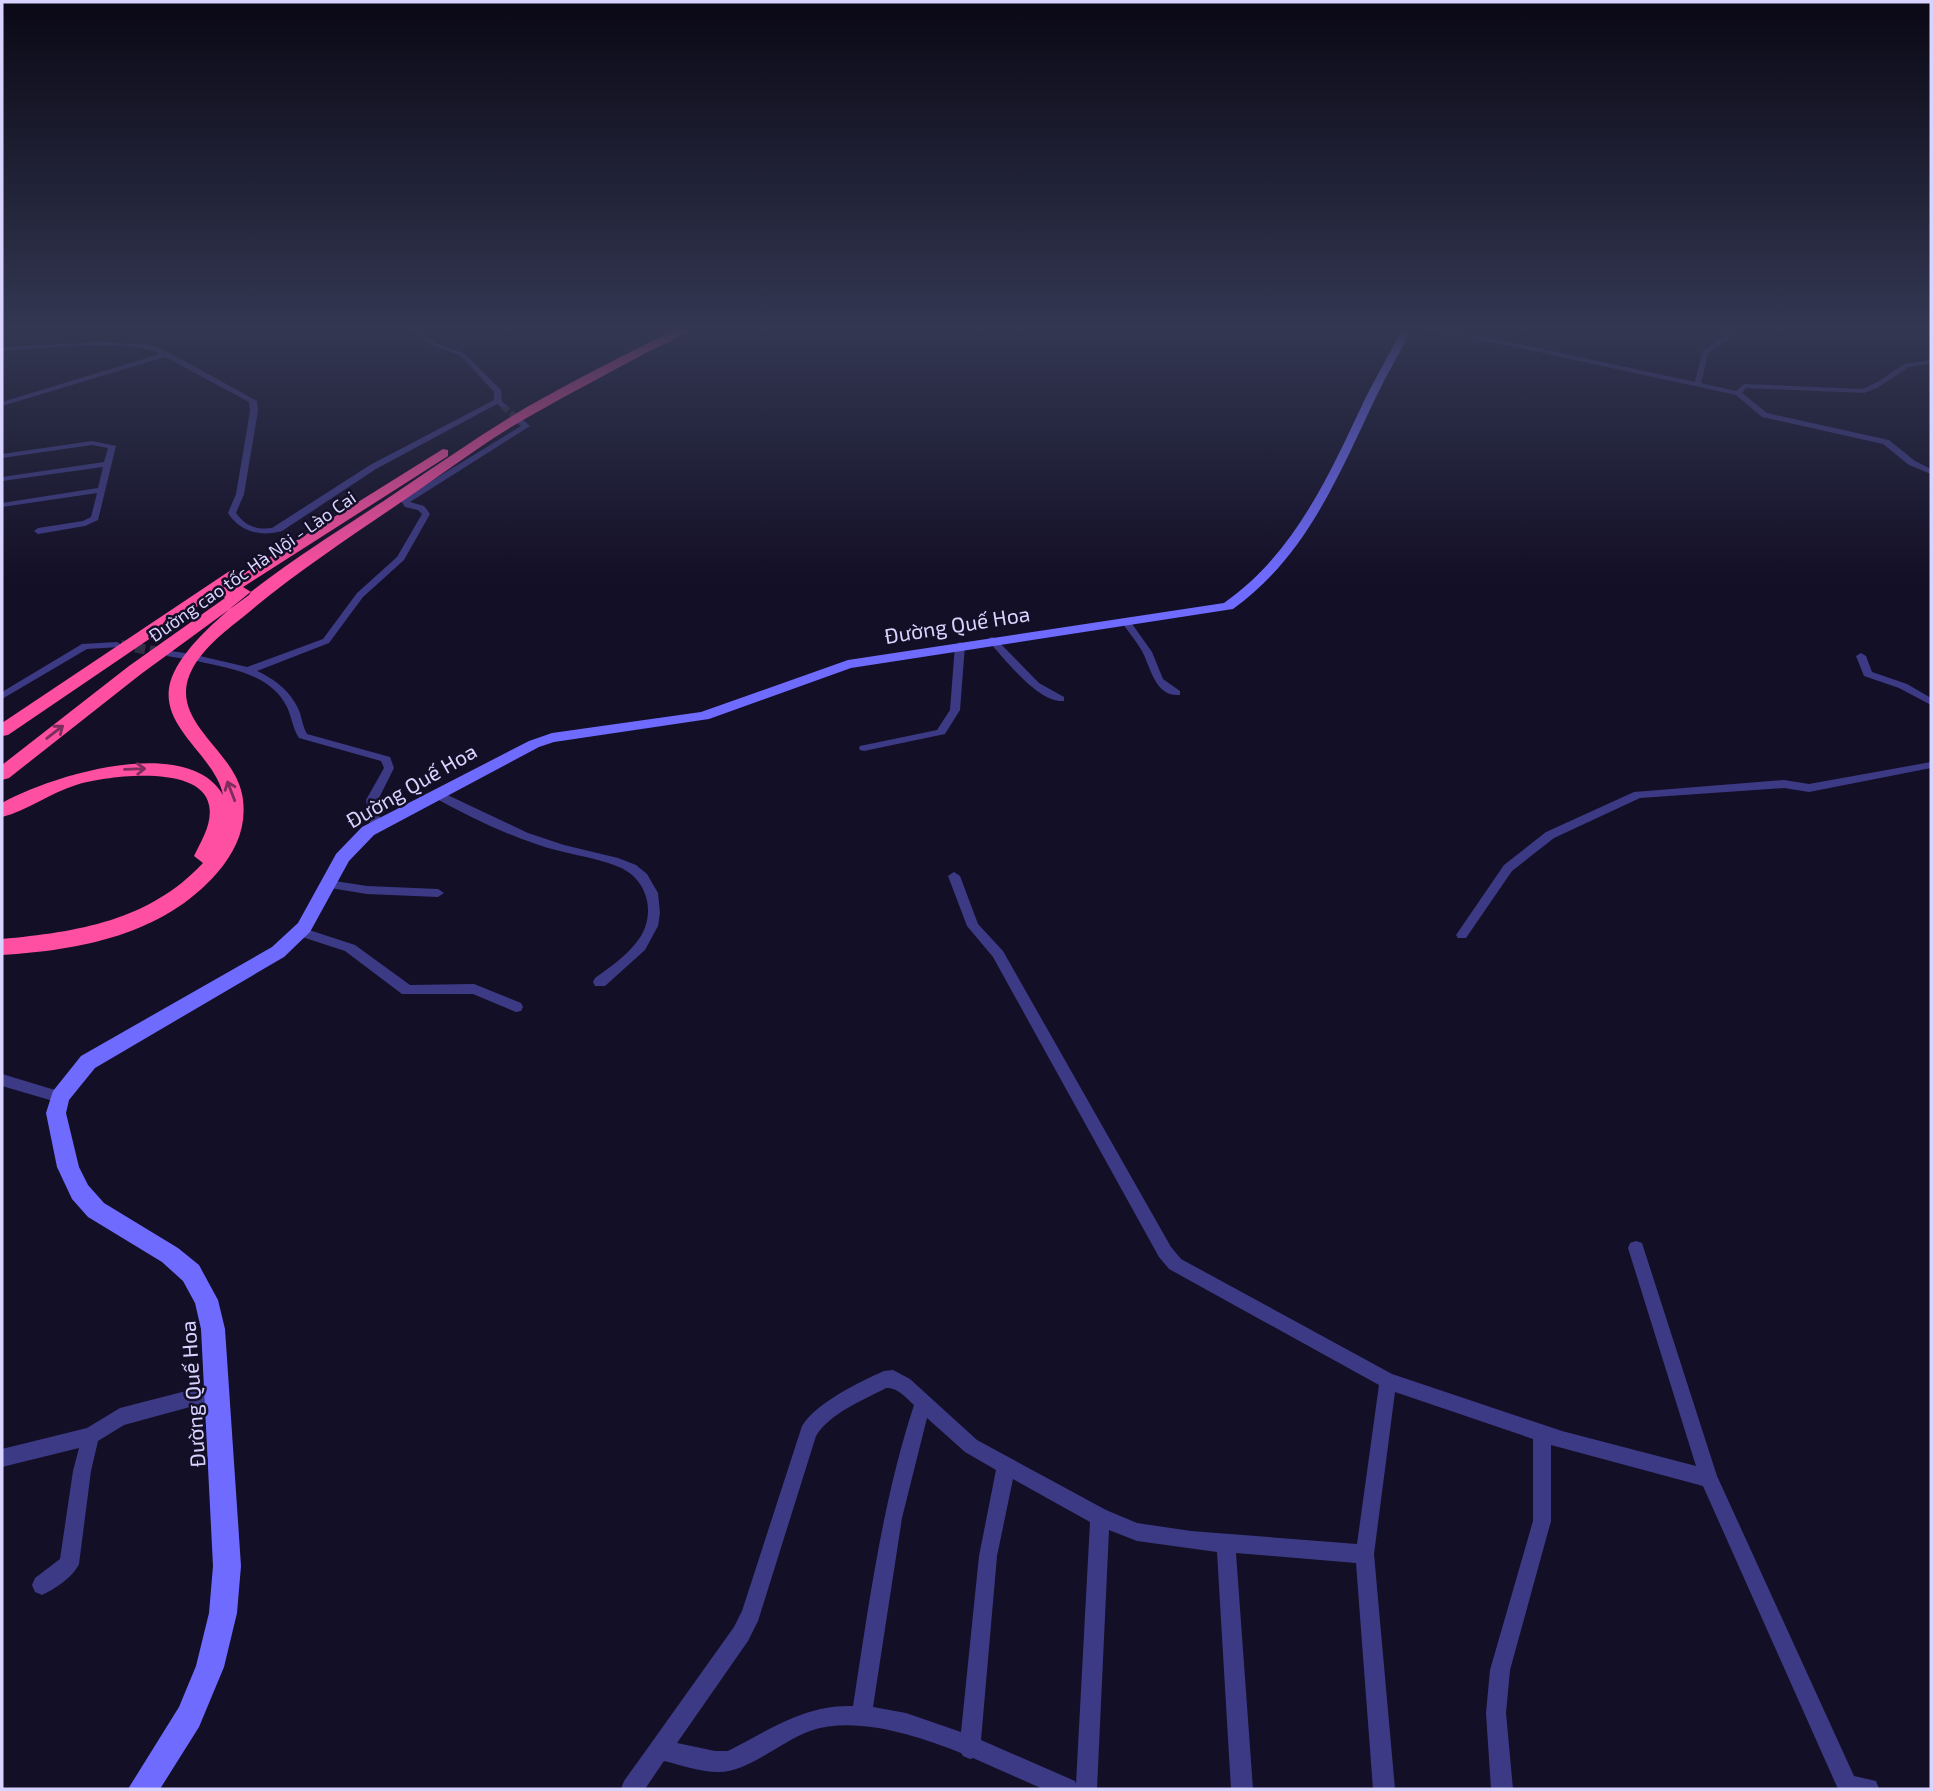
<svg xmlns="http://www.w3.org/2000/svg" width="1933" height="1791" font-family="'Exo 2',sans-serif">
<style>
.lines{fill:none;stroke-linecap:round;stroke-linejoin:round}
.street-tunnel-far1{stroke:#312d47;stroke-width:7;stroke-dasharray:7 3.5;stroke-linecap:butt}
.street-tunnel{stroke:#312d47;stroke-width:10;stroke-dasharray:10 4.5;stroke-linecap:butt}
.street{fill:#3d3a85;fill-rule:evenodd}
.secondary{fill:#6f6bff;fill-rule:evenodd}
.highway{fill:#ff4fa3;fill-rule:evenodd}
.oneway{stroke:#7d2c5e}
.labels{text-anchor:middle;dominant-baseline:central;stroke-width:5;stroke-linejoin:round;paint-order:stroke}
.far-street-label{font-size:18px;fill:#d9d4ff;stroke:#130f26}
.street-label{font-size:21px;fill:#d9d4ff;stroke:#130f26}
</style>
<rect width="100%" height="100%" fill="#130f26"/>
<g class="lines">
<path class="street-tunnel-far1" d="M 503,406 L 517,419"/>
<path class="street-tunnel" d="M 121,645 L 165,653"/>
<path class="street" d="M 408,328 L 415,328 L 436,343 L 465,354 L 501,390 L 502,401 L 506,406 L 502,408 L 497,404 L 376,469 L 282,531 C 261,537 240,532 228,513 L 236,494 L 250,411 L 249,402 L 165,357 L 2,406 L 2,402 L 160,354 C 131,338 38,349 2,351 L 2,347 L 99,342 L 152,345 L 170,353 L 257,401 L 258,411 L 244,494 L 236,513 C 245,526 257,530 272,528 L 370,465 L 494,400 L 494,392 L 461,356 L 432,345 Z
M 964,328 L 991,330 L 1006,328 L 991,334 Z
M 1414,328 L 1427,328 L 1515,343 L 1695,382 L 1702,352 L 1725,336 L 1725,332 L 1721,328 L 1728,328 L 1731,331 L 1731,337 L 1708,353 L 1701,383 L 1736,391 L 1744,384 L 1863,389 L 1879,381 L 1904,364 L 1931,360 L 1931,364 L 1909,367 L 1877,388 L 1864,393 L 1746,388 L 1742,393 L 1767,413 L 1889,440 L 1915,461 L 1931,469 L 1931,474 L 1909,465 L 1883,444 L 1762,417 L 1736,395 L 1515,347 Z
M 514,417 L 520,417 L 530,426 L 410,502 L 424,506 L 430,514 L 404,560 L 363,597 L 329,643 L 257,671 C 275,679 293,693 300,713 C 302,720 303,727 307,734 L 390,757 L 394,768 L 378,800 L 381,827 L 375,831 L 371,830 L 366,800 L 384,768 L 381,761 L 299,738 C 293,729 292,718 287,707 C 270,673 230,669 197,661 L 195,659 L 200,656 L 247,667 L 323,639 L 357,593 L 397,557 L 422,514 L 418,510 L 405,507 L 401,501 L 402,499 L 521,426 L 514,421 Z
M 92,441 L 116,446 L 98,520 L 85,526 L 38,534 L 34,531 L 38,528 L 83,521 L 91,517 L 97,493 L 2,507 L 2,503 L 98,488 L 103,467 L 2,481 L 2,477 L 104,462 L 108,448 L 92,445 L 2,458 L 2,454 Z
M 1127,620 L 1130,621 L 1152,652 L 1163,679 L 1180,691 L 1180,695 C 1155,697 1151,668 1142,651 C 1136,641 1129,632 1122,623 Z
M 992,637 L 995,638 L 1039,683 L 1064,697 L 1064,701 C 1038,703 1005,659 989,642 L 989,638 Z
M 117,642 L 122,645 L 120,647 L 87,649 L 2,699 L 2,692 L 82,644 Z
M 960,642 L 965,645 L 960,710 L 945,734 L 864,751 L 860,750 L 859,748 L 860,746 L 937,730 L 950,710 L 955,645 Z
M 170,651 L 185,653 L 190,656 L 185,659 L 167,656 L 167,652 Z
M 1861,653 L 1866,656 L 1872,672 L 1907,684 L 1931,698 L 1931,705 L 1899,688 L 1864,676 L 1856,656 Z
M 1931,762 L 1931,768 L 1809,792 L 1784,788 L 1640,798 L 1554,838 L 1512,871 L 1466,938 L 1458,938 L 1456,935 L 1504,865 L 1546,832 L 1634,792 L 1784,780 L 1809,784 Z
M 437,790 L 528,833 L 564,845 L 618,858 L 636,865 L 647,874 L 658,893 L 660,913 L 658,926 L 645,950 L 605,986 L 595,986 L 593,982 L 595,978 C 609,968 625,957 636,943 C 657,918 650,880 619,867 C 593,856 563,854 536,844 C 500,832 466,815 433,797 L 431,794 Z
M 954,872 L 960,876 L 978,924 L 1003,951 L 1171,1247 L 1181,1259 L 1392,1374 L 1562,1431 L 1696,1466 L 1628,1248 L 1630,1243 L 1636,1241 L 1642,1243 L 1717,1476 L 1854,1776 L 1876,1781 L 1879,1789 L 1838,1789 L 1703,1486 L 1551,1445 L 1551,1521 L 1510,1670 L 1506,1713 L 1513,1789 L 1491,1789 L 1486,1713 L 1490,1670 L 1533,1521 L 1533,1439 L 1395,1392 L 1374,1554 L 1395,1789 L 1373,1789 L 1356,1563 L 1236,1553 L 1253,1789 L 1231,1789 L 1217,1552 L 1137,1541 L 1109,1530 L 1097,1789 L 1043,1789 L 973,1758 L 970,1759 L 963,1756 L 961,1753 C 918,1736 856,1715 810,1731 C 781,1741 748,1773 717,1772 C 700,1772 681,1765 664,1761 L 645,1789 L 621,1789 L 624,1781 L 652,1742 L 734,1627 L 742,1611 L 802,1426 C 816,1403 859,1382 884,1371 L 893,1370 L 910,1379 L 977,1440 L 1106,1510 L 1137,1523 L 1191,1531 L 1357,1544 L 1379,1385 L 1169,1269 L 1159,1257 L 993,957 L 967,926 L 948,876 ZM 886,1388 C 898,1387 906,1398 914,1405 C 882,1503 869,1604 853,1706 C 806,1704 769,1730 728,1751 L 715,1751 L 677,1743 L 748,1641 L 758,1621 L 816,1436 C 830,1413 862,1401 886,1388 ZM 927,1418 L 965,1452 L 996,1470 L 979,1556 L 961,1732 L 906,1713 L 873,1707 L 902,1518 ZM 1013,1479 L 1090,1522 L 1076,1784 L 1075,1781 L 981,1740 L 997,1556 Z
M 328,880 L 367,886 L 438,889 L 444,893 L 438,897 L 367,894 L 324,887 L 322,884 L 324,881 Z
M 300,927 L 355,945 L 410,985 L 474,984 L 521,1003 L 523,1007 L 521,1011 L 516,1012 L 473,994 L 402,994 L 345,951 L 296,935 L 294,932 L 296,929 Z
M 2,1074 L 65,1093 L 67,1097 L 65,1101 L 60,1103 L 2,1086 Z
M 217,1383 L 223,1386 L 226,1392 L 223,1398 L 124,1425 L 98,1441 L 91,1471 L 79,1564 C 73,1577 55,1589 42,1595 L 35,1592 L 32,1585 L 35,1578 L 60,1559 L 73,1471 L 79,1448 L 2,1467 L 2,1449 L 87,1428 L 120,1408 Z"/>
<path class="secondary" d="M 1402,328 L 1412,328 C 1401,351 1388,372 1377,395 C 1339,474 1307,556 1233,609 L 851,668 L 709,719 L 554,742 L 539,747 L 374,835 L 349,861 L 310,932 L 284,957 L 95,1068 L 69,1100 L 66,1113 L 79,1167 L 88,1185 L 104,1203 L 178,1248 L 199,1265 L 218,1300 L 225,1329 L 241,1566 L 237,1613 L 224,1667 L 199,1727 L 160,1789 L 128,1789 L 179,1707 L 196,1666 L 209,1613 L 213,1566 L 201,1329 L 195,1303 L 183,1281 L 162,1262 L 88,1217 L 72,1199 L 57,1167 L 46,1113 L 53,1091 L 81,1056 L 272,947 L 298,923 L 336,854 L 362,827 L 529,741 L 552,733 L 701,712 L 848,660 L 1224,603 C 1295,553 1329,475 1365,399 C 1377,375 1391,352 1402,328 Z"/>
<path class="highway" d="M 677,328 L 691,328 C 678,339 659,346 644,354 C 609,373 574,391 539,411 C 487,439 441,476 391,509 C 341,543 290,577 243,617 C 228,629 212,641 200,657 C 155,716 232,744 242,794 C 248,824 237,850 217,873 C 163,935 80,950 2,955 L 2,939 C 77,932 149,921 203,863 L 194,856 C 201,841 213,823 209,805 C 201,763 104,776 76,785 C 50,793 27,811 2,817 L 2,803 C 49,776 188,733 223,795 C 215,755 159,728 170,683 C 186,621 340,531 394,494 C 439,464 481,434 527,407 C 576,379 627,354 677,328 Z
M 443,449 L 448,450 L 448,456 L 243,587 L 251,592 L 249,595 L 141,674 L 9,778 L 2,780 L 2,765 L 129,666 L 225,598 L 217,593 L 8,735 L 2,736 L 2,723 L 228,572 L 233,570 L 241,575 Z"/>
</g>
<defs><path id="oneway-shaft" d="M-6 0H5M1.5-3L5.5 0L1.5 3" fill="none" stroke-width="1.6" stroke-linecap="round" stroke-linejoin="round" transform="scale(1.75)"/></defs>
<g class="oneway">
<use href="#oneway-shaft" transform="translate(55 732) rotate(-38)"/>
<use href="#oneway-shaft" transform="translate(135 769) rotate(-2)"/>
<use href="#oneway-shaft" transform="translate(231 791) rotate(-111)"/>
</g>
<linearGradient id="sky" x2="0" y2="1"><stop stop-color="#0a0815"/><stop offset="0.57" stop-color="#333752"/><stop offset="1" stop-color="#333752" stop-opacity="0"/></linearGradient>
<rect width="1933" height="578" fill="url(#sky)"/>
<g class="labels">
<g class="far-street-label">
<text transform="translate(252 566) rotate(-35)">Đường cao tốc Hà Nội - Lào Cai</text>
</g>
<g class="street-label">
<text transform="translate(957 624) rotate(-9)">Đường Quế Hoa</text>
<text transform="translate(411 785) rotate(-30)">Đường Quế Hoa</text>
<text transform="translate(192 1394) rotate(-94)">Đường Quế Hoa</text>
</g>
</g>
<rect width="1933" height="1791" fill="none" stroke="#d9d4ff" stroke-width="7"/>
</svg>
